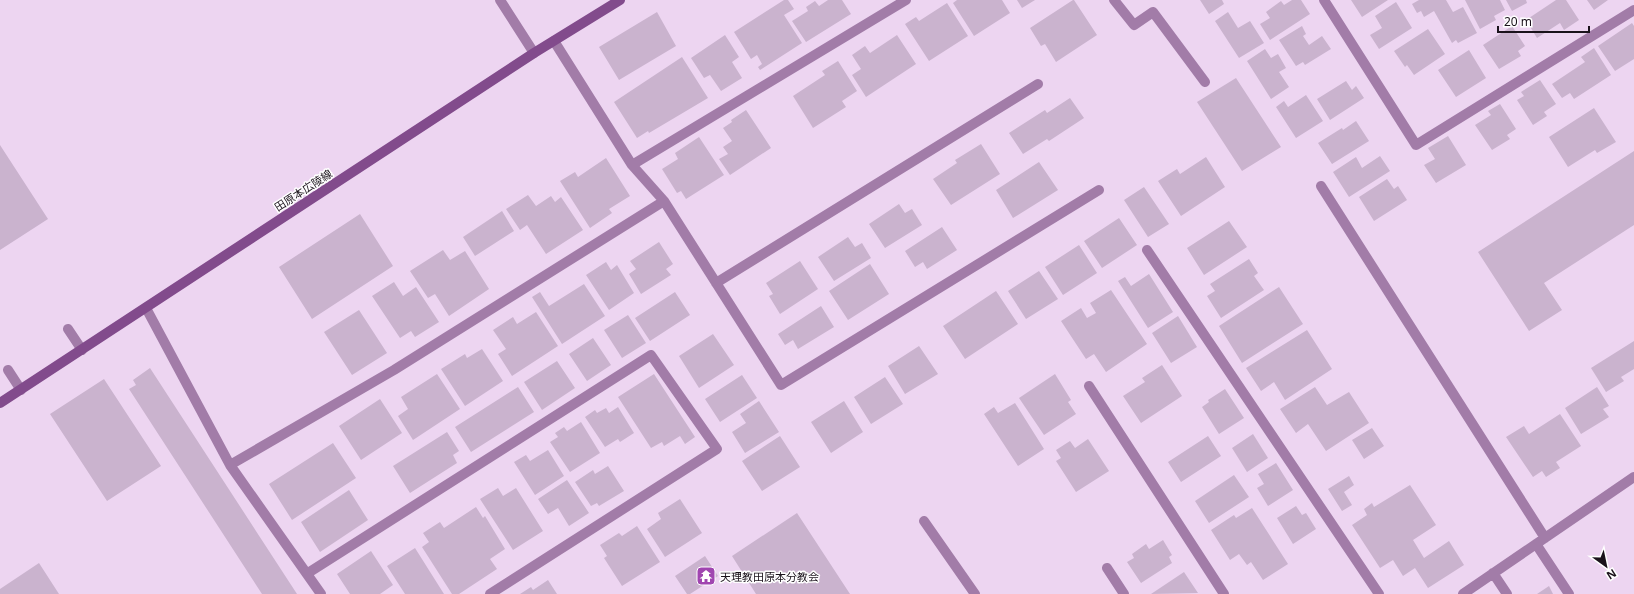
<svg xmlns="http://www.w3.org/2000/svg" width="1634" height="594" font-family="'Noto Sans','Noto Sans JP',sans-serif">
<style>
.building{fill:#cab3ce}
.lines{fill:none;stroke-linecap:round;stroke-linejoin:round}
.service{stroke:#a27ca8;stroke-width:10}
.minor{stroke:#a27ca8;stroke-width:10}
.secondary{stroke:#824b8c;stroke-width:10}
.labels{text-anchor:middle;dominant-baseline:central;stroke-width:3;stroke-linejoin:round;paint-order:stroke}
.street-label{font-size:11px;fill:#1a121b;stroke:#fff}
.poi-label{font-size:11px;fill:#1a121b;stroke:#fff;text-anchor:start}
</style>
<rect width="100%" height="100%" fill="#edd5f1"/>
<path class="building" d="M 784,0 L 788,0 L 794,9 L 784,15 L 802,43 L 760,70 L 758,67 L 762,64 L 757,55 L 751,59 L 734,32 Z
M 828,0 L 842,0 L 851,14 L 806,42 L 792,21 L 808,11 L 806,7 L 815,1 L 819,6 Z
M 957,0 L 1002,0 L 1010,13 L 974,36 L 953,3 Z
M 1017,0 L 1035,0 L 1022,8 Z
M 1073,0 L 1074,0 L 1097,35 L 1056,62 L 1045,44 L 1041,46 L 1030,28 Z
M 1200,0 L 1222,0 L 1224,4 L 1209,14 Z
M 1292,0 L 1301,0 L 1310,14 L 1270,40 L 1260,24 L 1270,18 L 1266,12 L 1281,1 L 1284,5 Z
M 1351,0 L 1388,0 L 1362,17 Z
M 1419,0 L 1446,0 L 1453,12 L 1463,7 L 1477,33 L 1458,43 L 1456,40 L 1452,43 L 1434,11 L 1424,17 L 1421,11 L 1417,13 L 1412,4 Z
M 1465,0 L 1500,0 L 1505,10 L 1494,16 L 1496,20 L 1480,29 Z
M 1506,0 L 1526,0 L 1527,3 L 1512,11 Z
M 1556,0 L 1566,0 L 1579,20 L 1564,30 L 1560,23 L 1537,38 L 1526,20 Z
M 1587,0 L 1608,0 L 1594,10 Z
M 1396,2 L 1412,28 L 1379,49 L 1370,35 L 1382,28 L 1375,16 Z
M 947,3 L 968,36 L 929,61 L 905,24 L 916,17 L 919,21 Z
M 657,12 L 676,46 L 619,80 L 599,47 Z
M 1228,12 L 1238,28 L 1250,21 L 1264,43 L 1239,58 L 1215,21 Z
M 1632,23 L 1634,26 L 1634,59 L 1615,71 L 1598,46 Z
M 1302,26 L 1306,34 L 1303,36 L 1309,45 L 1322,36 L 1331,49 L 1305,65 L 1303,62 L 1296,66 L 1279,40 Z
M 1512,26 L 1525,46 L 1518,51 L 1521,56 L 1499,69 L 1483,45 Z
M 1428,29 L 1445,54 L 1414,75 L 1407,65 L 1405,67 L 1394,51 Z
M 725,35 L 739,57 L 732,62 L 742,78 L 721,91 L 710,75 L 704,78 L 691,58 Z
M 897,35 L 916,64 L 866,97 L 852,75 L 861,69 L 852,55 L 865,46 L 870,53 Z
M 1594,48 L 1611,75 L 1574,99 L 1570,93 L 1562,98 L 1552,84 L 1585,62 L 1581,57 Z
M 1265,49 L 1271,58 L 1278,54 L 1286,68 L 1279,72 L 1289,87 L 1271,99 L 1247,61 Z
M 1469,50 L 1486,78 L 1456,97 L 1438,70 Z
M 682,57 L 708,98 L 649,133 L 648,131 L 637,138 L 614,102 Z
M 838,61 L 857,91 L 842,101 L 846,107 L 813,128 L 793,96 L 825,75 L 822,71 Z
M 1236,78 L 1281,147 L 1242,171 L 1197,102 Z
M 1540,80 L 1556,104 L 1544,112 L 1547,116 L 1533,125 L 1517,100 L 1524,96 L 1521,92 Z
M 1346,81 L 1352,90 L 1356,86 L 1364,98 L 1330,120 L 1317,99 Z
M 1306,95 L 1323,121 L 1296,138 L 1276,107 L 1284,101 L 1288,107 Z
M 1070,98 L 1084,118 L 1049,141 L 1047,139 L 1023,154 L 1009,133 L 1045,110 L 1047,113 Z
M 1500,104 L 1516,129 L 1507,135 L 1510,139 L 1492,150 L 1475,125 L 1491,115 L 1488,111 Z
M 1594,108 L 1616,142 L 1597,153 L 1595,150 L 1568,167 L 1549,137 Z
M 746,110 L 771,148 L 730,175 L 719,159 L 728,154 L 723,147 L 732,141 L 723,128 L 732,122 L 731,120 Z
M 1356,121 L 1369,141 L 1332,164 L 1318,143 L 1342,128 L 1343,130 Z
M 1448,136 L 1466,165 L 1436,183 L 1424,165 L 1435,159 L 1428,148 Z
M 699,137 L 724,175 L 686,199 L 681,191 L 677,193 L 662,169 L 678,159 L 675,153 Z
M 981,144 L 1000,174 L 951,205 L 933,179 L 957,163 L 955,160 Z
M 0,145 L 48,219 L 0,250 Z
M 1634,151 L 1634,225 L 1544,283 L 1562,310 L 1529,331 L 1478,252 Z
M 1380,156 L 1390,171 L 1349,197 L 1333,172 L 1356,157 L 1362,168 Z
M 1206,157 L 1225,187 L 1181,216 L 1158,181 L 1177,169 L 1180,174 Z
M 606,158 L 630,196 L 609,209 L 612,213 L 590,228 L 560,181 L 575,172 L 578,177 Z
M 1039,162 L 1058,190 L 1013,218 L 996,190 Z
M 1387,179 L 1394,189 L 1398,186 L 1407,200 L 1374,221 L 1359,197 Z
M 1144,187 L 1169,224 L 1148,237 L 1124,200 Z
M 528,195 L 536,206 L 551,196 L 555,202 L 561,197 L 583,230 L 546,254 L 527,225 L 520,230 L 506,209 Z
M 899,204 L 905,213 L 912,209 L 922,225 L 885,248 L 869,224 Z
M 502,211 L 514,231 L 475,256 L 463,237 Z
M 360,214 L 393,266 L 312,319 L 279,267 Z
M 1119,218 L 1137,245 L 1102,268 L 1084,241 Z
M 1229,221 L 1247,247 L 1204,275 L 1187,248 Z
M 942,227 L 957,250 L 927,269 L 923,262 L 915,267 L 905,251 Z
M 848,237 L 855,247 L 862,243 L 871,258 L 834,281 L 818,257 Z
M 659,242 L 673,264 L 666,269 L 671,275 L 641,294 L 629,274 L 636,269 L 630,261 Z
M 1079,245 L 1097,273 L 1063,295 L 1045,267 Z
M 443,250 L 450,260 L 465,251 L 489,289 L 449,316 L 435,294 L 428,298 L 410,271 Z
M 1249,259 L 1258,273 L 1254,276 L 1264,290 L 1221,318 L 1207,296 L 1215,291 L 1210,284 Z
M 800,261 L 818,289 L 780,314 L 769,296 L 773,294 L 766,283 Z
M 606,262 L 611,270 L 617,265 L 634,293 L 609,310 L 586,275 Z
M 870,264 L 889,294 L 848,320 L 829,291 Z
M 1039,271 L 1058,299 L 1026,319 L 1008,291 Z
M 1149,274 L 1173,312 L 1148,328 L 1118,281 L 1125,277 L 1131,286 Z
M 394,282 L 403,296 L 416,287 L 439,322 L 415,337 L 411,331 L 400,338 L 372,296 Z
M 584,284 L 605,316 L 562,344 L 532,297 L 540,292 L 549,306 Z
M 1279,287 L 1303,324 L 1242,363 L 1219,326 Z
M 1111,290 L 1147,344 L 1106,372 L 1094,354 L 1086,359 L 1061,321 L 1081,308 L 1087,318 L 1096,313 L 1090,303 Z
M 996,291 L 1018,324 L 965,359 L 943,326 Z
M 675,292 L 690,315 L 650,341 L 635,318 Z
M 821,306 L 834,327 L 798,349 L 793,340 L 785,345 L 778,334 Z
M 359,310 L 387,353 L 352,375 L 324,332 Z
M 536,312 L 558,346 L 512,376 L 498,354 L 506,349 L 493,330 L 513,317 L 517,324 Z
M 628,315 L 646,343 L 622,358 L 604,330 Z
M 1178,316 L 1197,347 L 1171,363 L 1152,333 Z
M 1307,330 L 1332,369 L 1285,400 L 1274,382 L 1261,391 L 1246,368 Z
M 713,334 L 734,365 L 699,388 L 679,356 Z
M 593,338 L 611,365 L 587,381 L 569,354 Z
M 1634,341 L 1634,369 L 1621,377 L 1624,381 L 1606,392 L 1591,368 Z
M 919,346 L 938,374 L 905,394 L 888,366 Z
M 482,349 L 503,381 L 465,406 L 441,369 L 465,354 L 467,358 Z
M 557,361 L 575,388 L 542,410 L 524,382 Z
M 1162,365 L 1182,396 L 1141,423 L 1123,396 L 1145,382 L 1142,378 Z
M 150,368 L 297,594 L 262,594 L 129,389 L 136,385 L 133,380 Z
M 437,374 L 460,409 L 413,440 L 398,416 L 408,409 L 401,397 Z
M 654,374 L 695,437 L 685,444 L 680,436 L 664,446 L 662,442 L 651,448 L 618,397 Z
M 1055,374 L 1071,400 L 1068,402 L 1076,414 L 1044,435 L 1019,398 Z
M 742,375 L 757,398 L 720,422 L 705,399 Z
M 885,377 L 903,404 L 871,424 L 854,397 Z
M 104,379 L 161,466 L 107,501 L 50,414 Z
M 518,387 L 534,412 L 471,452 L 455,427 Z
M 1315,387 L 1327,405 L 1349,392 L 1369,423 L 1326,451 L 1308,424 L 1296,433 L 1280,409 Z
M 1597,387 L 1609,406 L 1603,409 L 1609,417 L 1581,434 L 1565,408 Z
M 1225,389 L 1244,418 L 1219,434 L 1202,407 L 1209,402 L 1208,400 Z
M 380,399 L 402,433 L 361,460 L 339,426 Z
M 759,401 L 779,432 L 745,453 L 732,432 L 746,423 L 740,414 Z
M 844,401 L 863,432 L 831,453 L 811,422 Z
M 1015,403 L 1044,449 L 1018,466 L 984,414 L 994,407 L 998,413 Z
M 618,407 L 634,433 L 620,442 L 618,439 L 605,447 L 585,417 L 595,410 L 597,413 L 606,408 L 609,413 Z
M 1560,414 L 1581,446 L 1556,462 L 1560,468 L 1546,477 L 1542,471 L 1533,477 L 1506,437 L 1524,426 L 1529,434 Z
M 581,422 L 600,453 L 570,472 L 550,442 L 558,437 L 555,433 L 564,427 L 567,431 Z
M 1372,428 L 1384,446 L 1364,459 L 1352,440 Z
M 447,432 L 459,451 L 453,455 L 457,463 L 410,493 L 393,466 Z
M 1253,434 L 1268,458 L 1247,472 L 1232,448 Z
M 780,436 L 800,467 L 762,491 L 742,461 Z
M 1208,436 L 1221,456 L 1181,482 L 1168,462 Z
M 1088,439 L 1109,471 L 1076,492 L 1056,461 L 1061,458 L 1056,450 L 1070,441 L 1075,448 Z
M 333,443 L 356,478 L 292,520 L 269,484 Z
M 548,450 L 564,476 L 535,495 L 514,462 L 526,455 L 530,461 Z
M 1276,463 L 1293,490 L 1268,506 L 1257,488 L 1264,484 L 1258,474 Z
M 608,466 L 624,491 L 599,506 L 597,503 L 591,506 L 575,482 L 593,470 L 595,474 Z
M 1234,475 L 1249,497 L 1209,523 L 1195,501 Z
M 1349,476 L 1354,485 L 1344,492 L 1352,505 L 1342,511 L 1328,489 Z
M 567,480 L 589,513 L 569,526 L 558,508 L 548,514 L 538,499 Z
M 1410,485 L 1436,525 L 1413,540 L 1424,558 L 1449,541 L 1464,565 L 1428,588 L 1415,568 L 1403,576 L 1393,560 L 1380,568 L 1352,525 L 1367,515 L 1364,509 L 1372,503 L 1374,507 Z
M 498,488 L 503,496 L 516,488 L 543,531 L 513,550 L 480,499 Z
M 349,490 L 368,520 L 320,552 L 301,522 Z
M 680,499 L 702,533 L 665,557 L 647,529 L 661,519 L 658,513 Z
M 1296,506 L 1302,515 L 1306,513 L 1316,529 L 1293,544 L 1277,518 Z
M 476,507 L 483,518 L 485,516 L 505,549 L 490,559 L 497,569 L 459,594 L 452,594 L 422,547 L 429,542 L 423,533 L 440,522 L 444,528 Z
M 1252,508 L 1288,564 L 1263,580 L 1251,562 L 1247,565 L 1239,554 L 1230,560 L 1211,530 L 1234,515 L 1236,518 Z
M 797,513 L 850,594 L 756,594 L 732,556 Z
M 637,526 L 660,562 L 622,586 L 604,558 L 607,556 L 600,545 L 619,533 L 622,536 Z
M 1163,540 L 1172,555 L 1169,557 L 1172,563 L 1141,583 L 1127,562 L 1134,558 L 1132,554 L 1146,544 L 1149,549 Z
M 415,548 L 444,594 L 405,594 L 387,566 Z
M 371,551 L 393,585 L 380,594 L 350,594 L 337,574 Z
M 705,556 L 718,576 L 690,594 L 687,594 L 675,576 Z
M 39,563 L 59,594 L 0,594 L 0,589 Z
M 1184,572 L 1198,593 L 1151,594 Z
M 548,580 L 557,594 L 520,594 L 531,587 L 533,590 Z
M 1549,586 L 1553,594 L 1537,594 Z"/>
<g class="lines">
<path class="service" d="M 1114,0 L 1134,25 L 1153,12 L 1205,82
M 68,329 L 82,350
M 8,370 L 21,390
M 924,521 L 975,594"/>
<path class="minor" d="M 500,0 L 534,53
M 1324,0 L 1416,145 L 1634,10
M 632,165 L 906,0
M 1321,186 L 1545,538
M 664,201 L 781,385 L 1099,190
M 1147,250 L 1379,594
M 716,283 L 1038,84
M 146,308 L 230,465 L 321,594
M 1089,386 L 1224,594
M 230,465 L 394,370 L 664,201 L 632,165 L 554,41
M 1536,544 L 1569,594
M 1107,568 L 1124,594
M 308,573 L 651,355 L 717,449 L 490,594
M 1493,573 L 1507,594
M 1463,594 L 1634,477"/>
<path class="secondary" d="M 0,403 L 534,53 L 620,0"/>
</g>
<defs>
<symbol id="temple-square" viewBox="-11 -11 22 22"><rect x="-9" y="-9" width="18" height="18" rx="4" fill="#a045b0" stroke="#fff"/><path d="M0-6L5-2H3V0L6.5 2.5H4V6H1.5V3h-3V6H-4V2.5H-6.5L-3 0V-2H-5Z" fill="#fff"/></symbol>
</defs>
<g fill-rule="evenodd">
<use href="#temple-square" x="695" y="565" width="22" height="22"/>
</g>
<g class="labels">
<g class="street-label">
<text transform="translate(303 190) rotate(-33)">田原本広陵線</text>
</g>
<g class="poi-label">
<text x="720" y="576">天理教田原本分教会</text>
</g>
</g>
<g transform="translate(1606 566) rotate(147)" stroke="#ffffff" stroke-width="3" paint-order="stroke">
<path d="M0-3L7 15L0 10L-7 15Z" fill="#1a121b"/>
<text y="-6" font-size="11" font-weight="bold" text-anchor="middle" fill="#1a121b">N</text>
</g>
<path d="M1498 26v6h91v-6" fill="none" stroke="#1a121b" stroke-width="2"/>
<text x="1504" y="26" font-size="12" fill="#1a121b" stroke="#ffffff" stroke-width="3" paint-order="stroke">20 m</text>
</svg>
